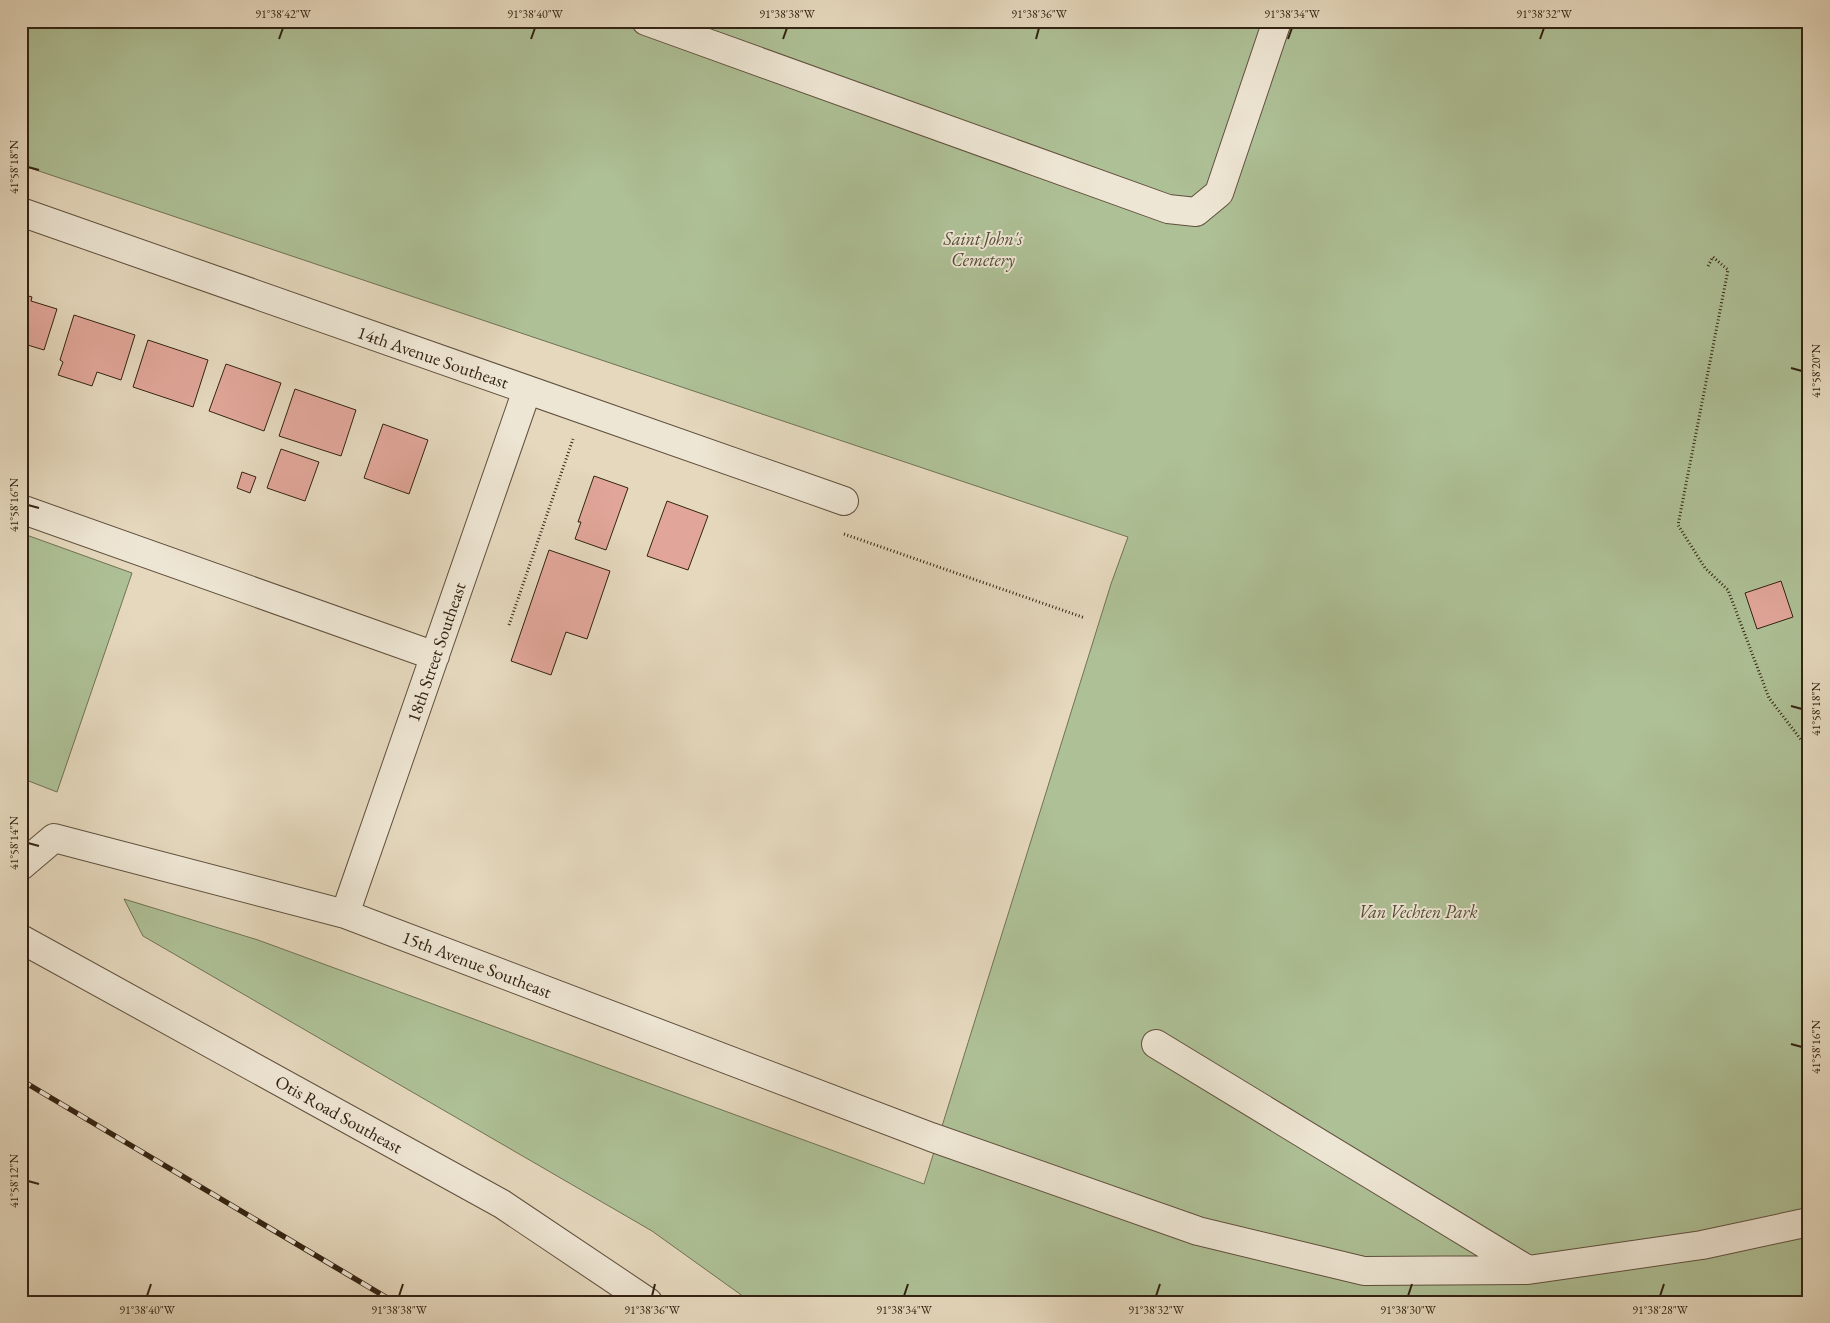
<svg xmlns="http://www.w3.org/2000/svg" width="1830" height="1323" font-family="'EB Garamond',serif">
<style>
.green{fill:#aec096;stroke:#707254}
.building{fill:#e1a699;stroke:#332313}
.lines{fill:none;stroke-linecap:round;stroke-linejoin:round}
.minor-casing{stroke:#60503e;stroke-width:30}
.path{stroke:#332313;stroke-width:3;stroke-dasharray:1 2.5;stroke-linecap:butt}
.minor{stroke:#eee6d4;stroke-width:28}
.rail-casing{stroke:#332313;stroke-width:5.5}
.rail{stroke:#eee6d4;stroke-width:4;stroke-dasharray:11;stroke-linecap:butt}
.ticks{fill:none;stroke:#332313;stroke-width:2}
.labels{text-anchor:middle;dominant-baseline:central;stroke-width:4;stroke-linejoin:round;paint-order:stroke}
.park-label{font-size:18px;font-style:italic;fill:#524a34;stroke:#eee6d4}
.street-label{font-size:18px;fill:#332313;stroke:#eee6d4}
.neatline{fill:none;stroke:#332313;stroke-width:2}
.ticks-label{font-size:12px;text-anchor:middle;fill:#332313}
</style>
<rect width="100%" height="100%" fill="#e5d8bd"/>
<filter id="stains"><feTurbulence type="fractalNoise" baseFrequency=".004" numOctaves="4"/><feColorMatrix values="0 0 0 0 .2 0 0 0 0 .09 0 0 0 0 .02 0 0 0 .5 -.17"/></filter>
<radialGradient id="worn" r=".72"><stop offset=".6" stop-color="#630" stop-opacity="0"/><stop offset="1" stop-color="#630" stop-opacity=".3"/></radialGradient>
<path class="green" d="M 21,21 L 1809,21 L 1809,1302 L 751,1302 L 652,1231 L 143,936 L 124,899 L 258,940 L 924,1184 L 1111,584 L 1128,537 L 21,165 Z
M 21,533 L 132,573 L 57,792 L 21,778 Z"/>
<path class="building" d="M 21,294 L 32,297 L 31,301 L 57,309 L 44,350 L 21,343 Z
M 74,315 L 135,335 L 121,380 L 97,372 L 92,386 L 58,375 L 63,362 L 60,360 Z
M 148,340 L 208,360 L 193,407 L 133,387 Z
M 226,364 L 281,383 L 264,431 L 209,411 Z
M 295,389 L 356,410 L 341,456 L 279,436 Z
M 383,424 L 428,440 L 409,494 L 364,478 Z
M 281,449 L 319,462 L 305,501 L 267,488 Z
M 242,472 L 256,477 L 250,493 L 237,488 Z
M 594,476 L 628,488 L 606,550 L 575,539 L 581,522 L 578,522 Z
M 667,501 L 708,516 L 688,570 L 647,556 Z
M 549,550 L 610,571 L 587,639 L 566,632 L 551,675 L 511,661 Z
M 1781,581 L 1793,617 L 1757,629 L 1745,593 Z"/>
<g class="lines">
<defs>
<path id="minor" d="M 646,21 L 1168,209 L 1196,212 L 1219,193 L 1277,21
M 21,212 L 844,501
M 21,509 L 435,656
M 21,866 L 54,838 L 345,914 L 931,1137 L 1198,1231 L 1364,1271 L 1528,1270 L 1702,1245 L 1809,1222
M 345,914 L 527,390
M 21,939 L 502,1204 L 648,1302
M 1156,1044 L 1528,1270"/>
</defs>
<use href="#minor" class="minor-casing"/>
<path class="path" d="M 1708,266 L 1713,257 L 1728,270 L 1678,525 L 1705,568 L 1728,590 L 1769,698 L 1809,750
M 844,534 L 1085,618
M 509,625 L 573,439"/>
<use href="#minor" class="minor"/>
<defs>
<path id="rail" d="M 21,1080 L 394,1302"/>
</defs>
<use href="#rail" class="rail-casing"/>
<use href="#rail" class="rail"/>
</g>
<path class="ticks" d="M 279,39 L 283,28M 531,39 L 535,28M 783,39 L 787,28M 1036,39 L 1039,28M 1288,39 L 1292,28M 1540,39 L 1544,28M 28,167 L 39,170M 1791,368 L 1802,371M 28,505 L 39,508M 1791,706 L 1802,709M 28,843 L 39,846M 1791,1044 L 1802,1047M 28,1181 L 39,1184M 147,1296 L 151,1284M 399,1296 L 403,1284M 652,1296 L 655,1284M 904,1296 L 908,1284M 1156,1296 L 1160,1284M 1408,1296 L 1412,1284M 1660,1296 L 1664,1284"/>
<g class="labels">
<g class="park-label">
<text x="983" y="238">Saint John's<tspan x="983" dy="21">Cemetery</tspan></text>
<text x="1418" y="911">Van Vechten Park</text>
</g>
<g class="street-label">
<text transform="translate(433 357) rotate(19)">14th Avenue Southeast</text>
<text transform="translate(436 652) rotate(-71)">18th Street Southeast</text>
<text transform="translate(477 964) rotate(21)">15th Avenue Southeast</text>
<text transform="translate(339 1114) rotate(29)">Otis Road Southeast</text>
</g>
</g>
<rect width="1830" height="1323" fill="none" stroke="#e5d8bd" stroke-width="55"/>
<rect x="28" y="28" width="1774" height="1268" class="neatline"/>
<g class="ticks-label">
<text x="283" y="18">91°38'42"W</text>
<text x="535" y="18">91°38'40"W</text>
<text x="787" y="18">91°38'38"W</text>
<text x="1039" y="18">91°38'36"W</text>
<text x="1292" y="18">91°38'34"W</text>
<text x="1544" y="18">91°38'32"W</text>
<text transform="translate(14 167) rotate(-90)" y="4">41°58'18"N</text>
<text transform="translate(1816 371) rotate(-90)" y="4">41°58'20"N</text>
<text transform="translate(14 505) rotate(-90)" y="4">41°58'16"N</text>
<text transform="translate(1816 709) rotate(-90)" y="4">41°58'18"N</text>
<text transform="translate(14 843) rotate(-90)" y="4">41°58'14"N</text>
<text transform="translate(1816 1047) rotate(-90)" y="4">41°58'16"N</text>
<text transform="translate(14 1181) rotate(-90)" y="4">41°58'12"N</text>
<text x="147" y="1314">91°38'40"W</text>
<text x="399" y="1314">91°38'38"W</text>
<text x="652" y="1314">91°38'36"W</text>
<text x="904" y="1314">91°38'34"W</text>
<text x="1156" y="1314">91°38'32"W</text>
<text x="1408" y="1314">91°38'30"W</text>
<text x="1660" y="1314">91°38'28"W</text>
</g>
<rect width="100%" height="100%" filter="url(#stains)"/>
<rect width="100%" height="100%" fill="url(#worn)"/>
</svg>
